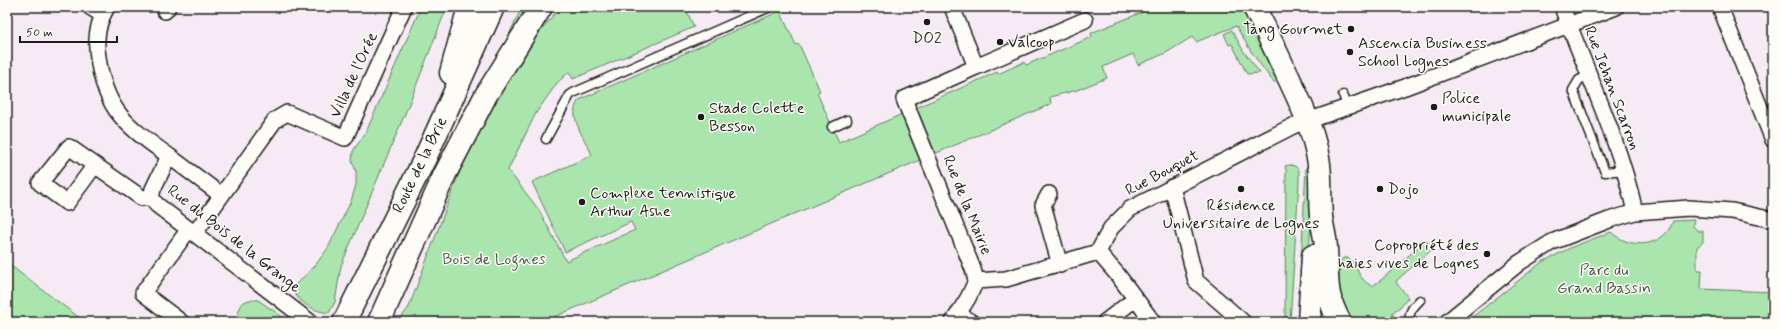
<svg xmlns="http://www.w3.org/2000/svg" width="1780" height="329" font-family="Mynerve,sans-serif">
<style>
.green{fill:#a9e5ac;stroke:#628064}
.lines{fill:none;stroke-linecap:round;stroke-linejoin:round}
.lane-casing{stroke:#1c1c1c;stroke-width:11}
.street-casing{stroke:#1c1c1c;stroke-width:18}
.secondary-casing{stroke:#1c1c1c;stroke-width:25}
.highway-casing{stroke:#1c1c1c;stroke-width:25}
.lane{stroke:#fdfcf7;stroke-width:8}
.street{stroke:#fdfcf7;stroke-width:15}
.secondary{stroke:#fdfcf7;stroke-width:22}
.highway{stroke:#fdfcf7;stroke-width:22}
.poi-dot{fill:#1c1c1c;stroke:#fdfcf7;stroke-width:1.5}
.labels{text-anchor:middle;dominant-baseline:central;stroke-width:3;stroke-linejoin:round;paint-order:stroke}
.poi-label{font-size:16px;fill:#1c1c1c;stroke:#fdfcf7;text-anchor:start}
.street-label{font-size:16px;fill:#1c1c1c;stroke:#fdfcf7}
.park-label{font-size:16px;fill:#465847;stroke:#fdfcf7}
</style>
<rect width="100%" height="100%" fill="#f6ebf4"/>
<filter id="ink" filterUnits="userSpaceOnUse"><feTurbulence type="fractalNoise" baseFrequency=".025" numOctaves="2"/><feDisplacementMap in="SourceGraphic" scale="8" xChannelSelector="R" yChannelSelector="G"/><feConvolveMatrix kernelMatrix="1 2 1 2 8 2 1 2 1" color-interpolation-filters="sRGB"/></filter>
<g filter="url(#ink)">
<path class="green" d="M 421,7 L 447,7 L 407,109 L 341,266 L 335,302 L 329,313 C 314,311 303,305 294,293 L 294,286 L 314,267 L 328,248 L 351,201 L 356,185 L 356,171 L 352,161 L 353,151 L 366,132 Z
M 522,7 L 536,7 L 495,69 L 504,45 Z
M 560,7 L 685,7 L 694,27 L 573,79 L 569,72 L 557,83 L 536,113 L 508,170 L 539,210 L 566,261 L 635,230 L 631,222 L 565,252 L 532,182 L 592,155 C 586,140 566,115 579,100 L 780,11 L 796,45 L 799,44 L 820,91 L 817,93 L 839,142 L 997,72 L 998,74 L 1024,62 L 1026,65 L 1092,37 L 1091,33 L 1155,7 L 1242,7 L 1245,9 L 1279,82 L 1274,82 L 1271,79 L 1252,53 L 1236,26 L 1196,42 L 1192,37 L 1166,53 L 1138,65 L 1133,54 L 1103,67 L 1107,78 L 1077,90 L 1050,97 L 1051,104 L 554,317 L 552,322 L 398,322 L 409,307 L 464,160 L 487,116 L 535,38 Z
M 1232,30 L 1244,52 L 1260,73 L 1247,74 L 1232,44 L 1229,45 L 1224,34 Z
M 1290,165 L 1295,166 L 1299,170 L 1299,182 L 1290,322 L 1277,322 L 1285,318 L 1286,170 L 1285,166 Z
M 1306,167 L 1311,167 L 1313,200 L 1303,322 L 1298,322 Z
M 1694,220 L 1693,226 L 1698,231 L 1703,231 L 1703,242 L 1697,247 L 1697,270 L 1702,270 L 1701,289 L 1773,292 L 1773,322 L 1466,322 L 1542,262 L 1572,247 L 1611,232 C 1630,250 1664,248 1673,221 Z
M 1427,241 L 1436,246 L 1396,281 C 1398,288 1405,291 1408,298 L 1400,307 L 1393,312 L 1393,322 L 1357,322 L 1356,319 L 1342,311 L 1333,273 L 1343,258 L 1348,258 C 1360,268 1357,279 1372,286 L 1381,280 L 1424,242 Z
M 7,263 L 85,322 L 7,322 Z
M 249,300 L 258,300 L 290,322 L 239,322 L 238,313 L 242,303 Z"/>
<g class="lines">
<defs>
<path id="lane" d="M 1589,75 L 1579,80 L 1573,90 L 1605,172 L 1624,170
M 1343,95 L 1348,107
M 832,127 L 847,120
M 546,139 L 570,95 L 573,93 L 770,7
M 961,311 L 977,322
M 1410,322 C 1408,312 1413,307 1420,300"/>
<path id="street" d="M 90,7 L 103,15
M 107,7 C 98,22 95,40 98,57 C 105,111 127,126 169,156 L 153,189 L 151,198 L 157,205 L 310,322
M 952,7 L 976,67 L 904,99 L 973,269 L 976,281 L 968,298 L 953,322
M 1562,7 C 1587,73 1620,142 1635,212
M 1720,7 L 1773,140
M 165,11 L 168,7
M 976,67 L 1085,20
M 169,156 L 221,195
M 95,165 L 67,203 L 40,183 L 69,147 L 142,198 L 151,198
M 1172,187 L 1196,281 L 1243,322
M 1049,194 L 1043,205 L 1060,265
M 195,233 L 275,120 L 287,113 L 345,138 L 404,7
M 1098,252 L 1117,274 L 1153,322
M 976,281 L 1006,279 L 1098,252 L 1111,228 L 1130,209 L 1293,126 L 1405,87 L 1616,7
M 181,322 L 143,293 L 189,229
M 1105,322 L 1135,299
M 1447,322 L 1519,263 L 1552,242 L 1609,220 L 1635,212 L 1689,208 L 1732,211 L 1773,220"/>
<path id="secondary" d="M 1254,7 C 1264,26 1273,45 1282,64 C 1297,95 1312,125 1318,158 C 1322,177 1319,196 1321,216 C 1322,227 1326,238 1326,249 C 1328,280 1324,293 1340,322
M 1309,322 L 1313,256"/>
<path id="highway" d="M 451,73 L 469,7
M 344,322 L 426,156 L 493,7
M 379,322 L 445,174 L 486,95 L 541,7"/>
</defs>
<use href="#lane" class="lane-casing"/>
<use href="#street" class="street-casing"/>
<use href="#secondary" class="secondary-casing"/>
<use href="#highway" class="highway-casing"/>
<use href="#lane" class="lane"/>
<use href="#street" class="street"/>
<use href="#secondary" class="secondary"/>
<use href="#highway" class="highway"/>
</g>
</g>
<g class="poi-dot">
<circle cx="927" cy="22" r="4"/>
<circle cx="1351" cy="29" r="4"/>
<circle cx="1000" cy="42" r="4"/>
<circle cx="1350" cy="52" r="4"/>
<circle cx="1434" cy="107" r="4"/>
<circle cx="701" cy="117" r="4"/>
<circle cx="1241" cy="189" r="4"/>
<circle cx="1380" cy="189" r="4"/>
<circle cx="582" cy="202" r="4"/>
<circle cx="1487" cy="254" r="4"/>
</g>
<g class="labels">
<g class="poi-label">
<text x="1343" y="29" text-anchor="end">Tang Gourmet</text>
<text x="927" y="38" text-anchor="middle">DO2</text>
<text x="1008" y="42">Valcoop</text>
<text x="1358" y="43">Ascencia Business<tspan x="1358" dy="18">School Lognes</tspan></text>
<text x="1442" y="98">Police<tspan x="1442" dy="18">municipale</tspan></text>
<text x="709" y="108">Stade Colette<tspan x="709" dy="18">Besson</tspan></text>
<text x="1388" y="189">Dojo</text>
<text x="590" y="193">Complexe tennistique<tspan x="590" dy="18">Arthur Ashe</tspan></text>
<text x="1241" y="205" text-anchor="middle">Résidence<tspan x="1241" dy="18">Universitaire de Lognes</tspan></text>
<text x="1479" y="245" text-anchor="end">Copropriété des<tspan x="1479" dy="18">haies vives de Lognes</tspan></text>
</g>
<g class="street-label">
<text transform="translate(354 75) rotate(-65)">Villa de l'Orée</text>
<text transform="translate(1612 88) rotate(69)">Rue Jehan Scarron</text>
<text transform="translate(420 165) rotate(-64)">Route de la Brie</text>
<text transform="translate(1162 173) rotate(-28)">Rue Bouquet</text>
<text transform="translate(967 205) rotate(68)">Rue de la Mairie</text>
<text transform="translate(234 239) rotate(38)">Rue du Bois de la Grange</text>
</g>
<g class="park-label">
<text x="494" y="259">Bois de Lognes</text>
<text x="1604" y="270">Parc du<tspan x="1604" dy="18">Grand Bassin</tspan></text>
</g>
</g>
<rect width="1780" height="329" fill="none" stroke="#fdfcf7" stroke-width="24"/>
<rect x="12" y="12" width="1756" height="305" fill="none" stroke="#1c1c1c" stroke-width="1.5" filter="url(#ink)"/>
<path d="M20 36v6h97v-6" fill="none" stroke="#1c1c1c" stroke-width="2"/>
<text x="26" y="36" font-size="12" fill="#1c1c1c" stroke="#fdfcf7" stroke-width="3" paint-order="stroke">50 m</text>
</svg>
